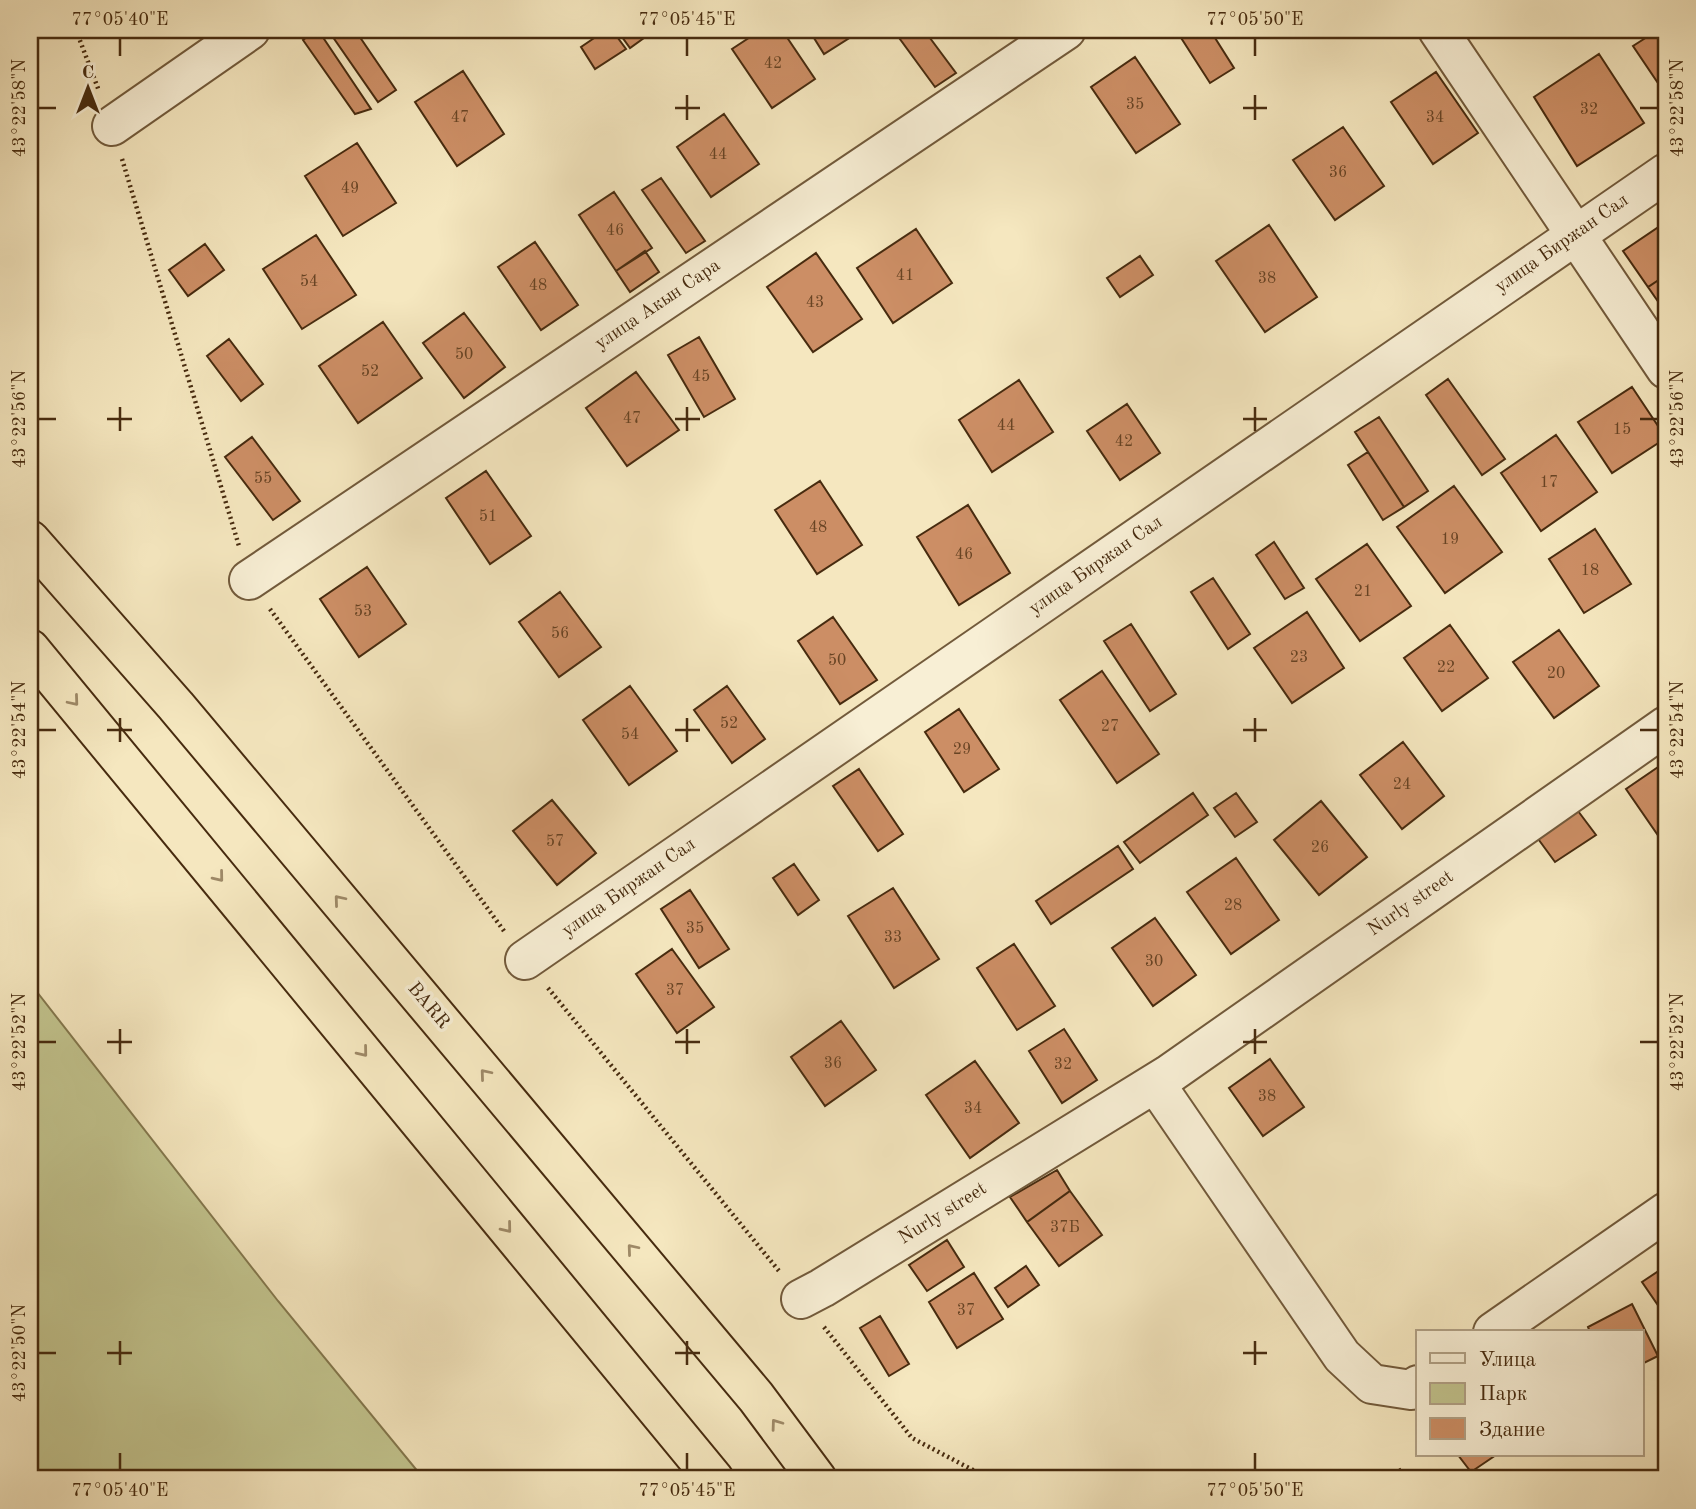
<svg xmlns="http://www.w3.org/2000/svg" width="1696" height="1509" font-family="'Old Standard TT',serif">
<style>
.green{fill:#c2c48e;stroke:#84784e;stroke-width:2}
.building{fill:#cc8e65;stroke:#472b0f;stroke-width:2}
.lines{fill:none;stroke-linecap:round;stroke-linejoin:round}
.minor-casing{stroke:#725a3b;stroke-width:42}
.motorway-casing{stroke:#472b0f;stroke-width:42}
.path{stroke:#472b0f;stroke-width:4.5;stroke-dasharray:2 3.5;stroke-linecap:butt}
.minor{stroke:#f8efd5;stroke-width:38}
.motorway{stroke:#f5e7bf;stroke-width:38}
.oneway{stroke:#9e8967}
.ticks{fill:none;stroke:#472b0f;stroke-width:2.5}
.labels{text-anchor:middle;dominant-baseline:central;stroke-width:7;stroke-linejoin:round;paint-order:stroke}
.number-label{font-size:16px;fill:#684424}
.street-label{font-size:19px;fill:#472b0f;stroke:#f8efd5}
.neatline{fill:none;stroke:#472b0f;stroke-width:2.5}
.ticks-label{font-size:18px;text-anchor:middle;fill:#472b0f}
</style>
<rect width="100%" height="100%" fill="#f5e7bf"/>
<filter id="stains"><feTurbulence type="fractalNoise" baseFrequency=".00286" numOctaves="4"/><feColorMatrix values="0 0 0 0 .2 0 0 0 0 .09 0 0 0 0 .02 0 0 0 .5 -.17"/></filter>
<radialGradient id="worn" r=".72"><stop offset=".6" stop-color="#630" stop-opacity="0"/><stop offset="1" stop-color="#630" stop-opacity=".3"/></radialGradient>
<path class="green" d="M 30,983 L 278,1301 L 424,1479 L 30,1479 Z"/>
<path class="building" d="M 316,30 L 318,30 L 371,109 L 355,114 L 303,40 Z
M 328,30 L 355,30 L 396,90 L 378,102 Z
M 606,30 L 612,30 L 626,49 L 595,69 L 581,47 Z
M 617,30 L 655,30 L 630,48 Z
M 761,30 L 782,30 L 815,79 L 772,108 L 732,49 Z
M 809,30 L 862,30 L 824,54 Z
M 905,30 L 924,30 L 956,73 L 935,87 L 897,35 Z
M 1176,30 L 1210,30 L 1234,68 L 1210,83 Z
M 1658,30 L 1666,30 L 1666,95 L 1633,46 Z
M 1599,54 L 1644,123 L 1577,166 L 1534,97 Z
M 1135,57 L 1180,124 L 1136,153 L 1091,87 Z
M 463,71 L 504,134 L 457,166 L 415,102 Z
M 1436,72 L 1478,133 L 1433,164 L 1391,102 Z
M 724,114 L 759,164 L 711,197 L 677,147 Z
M 1343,127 L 1384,186 L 1335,220 L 1293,160 Z
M 357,143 L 396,203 L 343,236 L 305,176 Z
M 661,178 L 705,241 L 686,253 L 642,190 Z
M 614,192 L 652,248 L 616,271 L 579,215 Z
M 1666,222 L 1666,275 L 1648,287 L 1623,251 Z
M 1269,225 L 1317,297 L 1265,332 L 1216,261 Z
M 916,229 L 952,283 L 893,323 L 857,268 Z
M 316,235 L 356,295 L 302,329 L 263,269 Z
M 535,242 L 578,305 L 541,330 L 498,267 Z
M 205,244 L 224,270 L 188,296 L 169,270 Z
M 645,251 L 659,272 L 630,292 L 616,271 Z
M 816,253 L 862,319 L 813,352 L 767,287 Z
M 1140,256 L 1153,275 L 1120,297 L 1107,278 Z
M 1666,275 L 1666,313 L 1648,287 Z
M 464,313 L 505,367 L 464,398 L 423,343 Z
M 383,322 L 422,378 L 358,423 L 319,366 Z
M 699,337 L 735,399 L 704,417 L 668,355 Z
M 229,339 L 263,384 L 241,401 L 207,356 Z
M 636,372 L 679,430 L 627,466 L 586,408 Z
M 1448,379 L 1505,459 L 1482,475 L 1426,395 Z
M 1019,380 L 1053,432 L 992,472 L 959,420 Z
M 1632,387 L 1666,438 L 1612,473 L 1578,422 Z
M 1127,404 L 1160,453 L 1120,480 L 1087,431 Z
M 1379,417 L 1428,491 L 1404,507 L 1355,432 Z
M 1556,435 L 1597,492 L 1541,531 L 1501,473 Z
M 252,437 L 300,501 L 273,520 L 225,457 Z
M 1368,452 L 1404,507 L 1383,520 L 1348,465 Z
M 486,471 L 531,536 L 490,564 L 446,498 Z
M 820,481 L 862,545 L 817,574 L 775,510 Z
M 1454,486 L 1502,552 L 1445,593 L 1397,527 Z
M 968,505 L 1010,573 L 959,605 L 917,537 Z
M 1595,529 L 1631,584 L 1584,613 L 1549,559 Z
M 1274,542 L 1304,588 L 1285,599 L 1256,555 Z
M 1367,544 L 1411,606 L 1360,641 L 1316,579 Z
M 367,567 L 406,624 L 359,657 L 320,599 Z
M 1213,578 L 1250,634 L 1228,649 L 1191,592 Z
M 560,592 L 601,647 L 559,677 L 519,622 Z
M 1307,612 L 1344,668 L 1292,703 L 1254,648 Z
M 833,617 L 877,680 L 840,704 L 798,641 Z
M 1131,624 L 1176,694 L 1150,711 L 1104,641 Z
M 1450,625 L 1488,678 L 1442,711 L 1404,658 Z
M 1559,630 L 1599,686 L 1554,718 L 1513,662 Z
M 1102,671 L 1159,754 L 1117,783 L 1060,700 Z
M 630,686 L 677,751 L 629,785 L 583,720 Z
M 727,686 L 765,739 L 732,763 L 694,710 Z
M 959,709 L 999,769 L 964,792 L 925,732 Z
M 1403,742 L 1444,796 L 1402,829 L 1360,775 Z
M 1664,763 L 1666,765 L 1666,847 L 1626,789 Z
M 859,769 L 903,834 L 878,851 L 833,786 Z
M 1193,793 L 1208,815 L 1140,863 L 1124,842 Z
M 1236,793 L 1257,822 L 1235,837 L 1214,808 Z
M 552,800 L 596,853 L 557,885 L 513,831 Z
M 1321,801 L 1367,857 L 1319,895 L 1274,840 Z
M 1575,807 L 1596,835 L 1555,862 L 1536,836 Z
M 1118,846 L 1133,869 L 1051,924 L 1036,901 Z
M 1236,858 L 1279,920 L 1231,954 L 1187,892 Z
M 794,864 L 819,900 L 798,915 L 773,878 Z
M 893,888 L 939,959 L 894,988 L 848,916 Z
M 690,890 L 729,949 L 699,968 L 661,909 Z
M 1155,918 L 1196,975 L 1153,1006 L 1112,948 Z
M 1014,944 L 1055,1006 L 1017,1030 L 977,968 Z
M 672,949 L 714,1007 L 677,1033 L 636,974 Z
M 841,1021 L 876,1070 L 825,1106 L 791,1057 Z
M 1064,1029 L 1097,1080 L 1062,1103 L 1029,1051 Z
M 1270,1059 L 1304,1107 L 1263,1136 L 1229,1088 Z
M 975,1061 L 1019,1123 L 970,1158 L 926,1095 Z
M 1057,1170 L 1070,1191 L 1027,1222 L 1010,1197 Z
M 1070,1191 L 1102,1235 L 1059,1266 L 1027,1222 Z
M 947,1240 L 964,1267 L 927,1291 L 909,1265 Z
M 1026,1266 L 1039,1285 L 1008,1307 L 995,1288 Z
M 1666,1266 L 1666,1317 L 1642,1282 Z
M 974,1273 L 1003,1319 L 957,1348 L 929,1302 Z
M 1632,1304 L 1658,1356 L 1642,1364 L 1642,1332 L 1590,1332 L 1588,1327 Z
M 880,1316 L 909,1364 L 889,1376 L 860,1328 Z
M 1458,1455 L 1496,1455 L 1471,1472 Z
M 1400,1469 L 1407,1479 L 1384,1479 Z"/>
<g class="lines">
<defs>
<path id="minor" d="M 1438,30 L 1666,369
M 112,126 L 250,30
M 249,580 L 1066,30
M 525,960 L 1666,173
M 1155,1083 L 1342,1356 L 1372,1384 L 1411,1390 L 1418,1385
M 801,1299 L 822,1288 L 1168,1075 L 1666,726
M 1493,1332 L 1666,1212"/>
<path id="motorway" d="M 30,540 L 176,706 L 756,1397 L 817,1479
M 30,649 L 714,1479"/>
</defs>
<use href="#minor" class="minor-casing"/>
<use href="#motorway" class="motorway-casing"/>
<path class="path" d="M 76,30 L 99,91
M 122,159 L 239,546
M 270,609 L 504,931
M 548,988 L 779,1271
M 824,1327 L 912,1438 L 990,1479"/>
<use href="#minor" class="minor"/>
<use href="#motorway" class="motorway"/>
</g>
<defs><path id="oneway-chevron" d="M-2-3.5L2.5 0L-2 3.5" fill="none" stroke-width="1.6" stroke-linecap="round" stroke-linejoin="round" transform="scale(1.75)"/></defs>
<g class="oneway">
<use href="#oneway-chevron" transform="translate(74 701) rotate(50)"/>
<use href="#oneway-chevron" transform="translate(219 877) rotate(51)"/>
<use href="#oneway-chevron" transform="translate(339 900) rotate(-130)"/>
<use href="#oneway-chevron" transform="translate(363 1052) rotate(51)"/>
<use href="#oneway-chevron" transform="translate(485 1074) rotate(-130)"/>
<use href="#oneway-chevron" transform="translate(507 1228) rotate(51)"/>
<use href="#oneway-chevron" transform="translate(632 1249) rotate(-130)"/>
<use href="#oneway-chevron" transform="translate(776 1424) rotate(-126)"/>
</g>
<path class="ticks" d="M 120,38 L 120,56M 687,38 L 687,56M 1255,38 L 1255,56M 687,95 L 687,120M 1255,95 L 1255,120M 38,108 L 56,108M 675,108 L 700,108M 1243,108 L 1267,108M 1640,108 L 1658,108M 120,407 L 120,431M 687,407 L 687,431M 1255,407 L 1255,431M 38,419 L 56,419M 107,419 L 132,419M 675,419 L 700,419M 1243,419 L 1267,419M 1640,419 L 1658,419M 120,718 L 120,742M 687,718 L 687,742M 1255,718 L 1255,742M 38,730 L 56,730M 107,730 L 132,730M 675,730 L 700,730M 1243,730 L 1267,730M 1640,730 L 1658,730M 120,1029 L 120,1054M 687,1029 L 687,1054M 1255,1029 L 1255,1054M 38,1042 L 56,1042M 107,1042 L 132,1042M 675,1042 L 700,1042M 1243,1042 L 1267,1042M 1640,1042 L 1658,1042M 120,1341 L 120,1365M 687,1341 L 687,1365M 1255,1341 L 1255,1365M 38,1353 L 56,1353M 107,1353 L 132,1353M 675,1353 L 700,1353M 1243,1353 L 1267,1353M 120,1453 L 120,1470M 687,1453 L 687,1470M 1255,1453 L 1255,1470"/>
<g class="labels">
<g class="number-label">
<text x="773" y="64">42</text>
<text x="1135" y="105">35</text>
<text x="1589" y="110">32</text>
<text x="460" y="118">47</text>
<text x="1435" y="118">34</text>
<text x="718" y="155">44</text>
<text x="1338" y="173">36</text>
<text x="350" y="189">49</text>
<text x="615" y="231">46</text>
<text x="905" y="276">41</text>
<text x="1267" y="279">38</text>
<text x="309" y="282">54</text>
<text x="538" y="286">48</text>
<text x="815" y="303">43</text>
<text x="464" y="355">50</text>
<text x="370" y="372">52</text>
<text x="701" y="377">45</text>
<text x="632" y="419">47</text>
<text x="1006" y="426">44</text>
<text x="1622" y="430">15</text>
<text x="1124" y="442">42</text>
<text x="263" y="479">55</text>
<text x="1549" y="483">17</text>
<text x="488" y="517">51</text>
<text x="818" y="528">48</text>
<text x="1450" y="540">19</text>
<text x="964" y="555">46</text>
<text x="1590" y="571">18</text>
<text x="1363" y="592">21</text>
<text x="363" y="612">53</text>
<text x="560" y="634">56</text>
<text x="1299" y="658">23</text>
<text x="837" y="661">50</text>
<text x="1446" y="668">22</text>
<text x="1556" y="674">20</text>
<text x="729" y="724">52</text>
<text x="1110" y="727">27</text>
<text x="630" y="735">54</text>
<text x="962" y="750">29</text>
<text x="1402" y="785">24</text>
<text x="555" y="842">57</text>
<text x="1320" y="848">26</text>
<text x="1233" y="906">28</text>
<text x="695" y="929">35</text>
<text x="893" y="938">33</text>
<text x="1154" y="962">30</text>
<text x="675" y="991">37</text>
<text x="833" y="1064">36</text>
<text x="1063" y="1065">32</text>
<text x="1267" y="1097">38</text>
<text x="973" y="1109">34</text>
<text x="1065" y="1228">37Б</text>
<text x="966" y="1311">37</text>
</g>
<g class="street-label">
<text transform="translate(1562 244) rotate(-35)">улица Биржан Сал</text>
<text transform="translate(658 305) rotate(-34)">улица Акын Сара</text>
<text transform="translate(1096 566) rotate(-35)">улица Биржан Сал</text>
<text transform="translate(629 888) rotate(-35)">улица Биржан Сал</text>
<text transform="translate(1411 904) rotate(-35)">Nurly street</text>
<text transform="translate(428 1006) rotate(50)">BARR</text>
<text transform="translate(943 1214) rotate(-32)">Nurly street</text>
</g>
</g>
<rect width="1696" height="1509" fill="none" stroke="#f5e7bf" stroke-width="77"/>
<rect x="1416" y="1330" width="228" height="126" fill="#f8efd5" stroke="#b1a186" stroke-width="2"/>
<rect x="1430" y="1353" width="35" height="10" fill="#f8efd5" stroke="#b1a186" stroke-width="2"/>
<text x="1479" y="1366" font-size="21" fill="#472b0f">Улица</text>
<rect x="1430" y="1383" width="35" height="21" fill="#c2c48e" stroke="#b1a186" stroke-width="2"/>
<text x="1479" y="1400" font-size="21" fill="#472b0f">Парк</text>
<rect x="1430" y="1418" width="35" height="21" fill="#cc8e65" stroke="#b1a186" stroke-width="2"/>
<text x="1479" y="1436" font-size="21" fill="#472b0f">Здание</text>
<g transform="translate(88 88)" stroke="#f8efd5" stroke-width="5" paint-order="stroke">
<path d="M0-5L12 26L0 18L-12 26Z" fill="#472b0f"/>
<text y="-10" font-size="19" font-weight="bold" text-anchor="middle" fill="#472b0f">С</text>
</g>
<rect x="38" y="38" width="1620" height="1432" class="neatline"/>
<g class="ticks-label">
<text x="120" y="25">77°05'40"E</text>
<text x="687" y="25">77°05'45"E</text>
<text x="1255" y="25">77°05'50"E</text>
<text transform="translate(19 108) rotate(-90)" y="6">43°22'58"N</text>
<text transform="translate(1677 108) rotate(-90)" y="6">43°22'58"N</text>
<text transform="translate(19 419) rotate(-90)" y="6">43°22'56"N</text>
<text transform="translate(1677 419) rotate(-90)" y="6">43°22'56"N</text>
<text transform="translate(19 730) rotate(-90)" y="6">43°22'54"N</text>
<text transform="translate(1677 730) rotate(-90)" y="6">43°22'54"N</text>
<text transform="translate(19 1042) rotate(-90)" y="6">43°22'52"N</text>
<text transform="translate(1677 1042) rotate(-90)" y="6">43°22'52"N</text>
<text transform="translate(19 1353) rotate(-90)" y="6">43°22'50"N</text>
<text x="120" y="1496">77°05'40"E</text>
<text x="687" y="1496">77°05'45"E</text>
<text x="1255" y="1496">77°05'50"E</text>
</g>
<rect width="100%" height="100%" filter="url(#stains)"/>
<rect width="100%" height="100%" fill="url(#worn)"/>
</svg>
